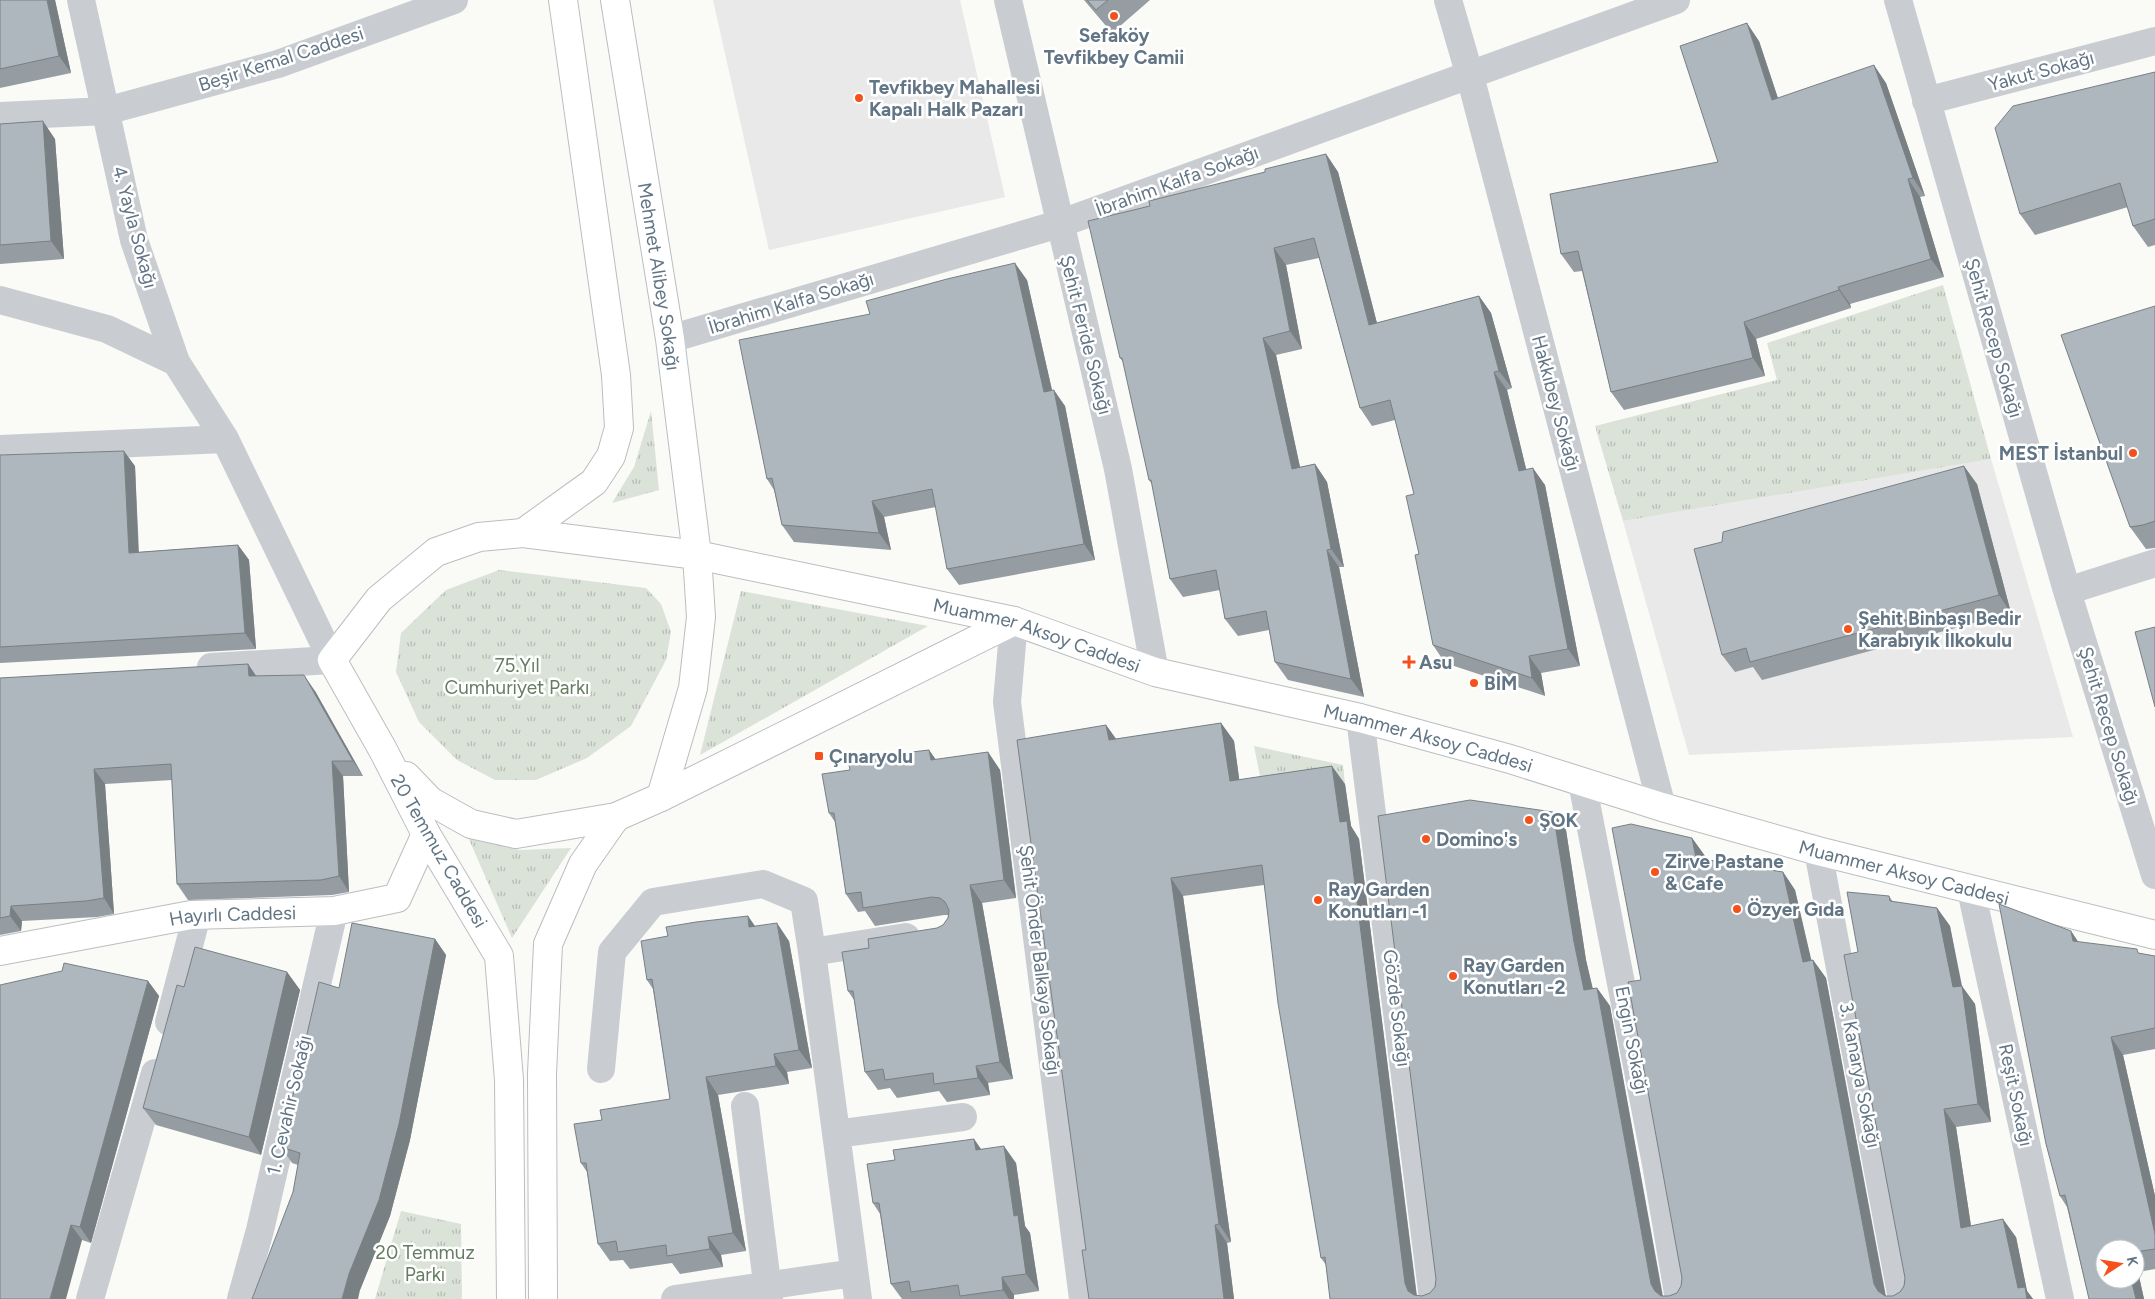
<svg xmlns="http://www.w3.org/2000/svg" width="2155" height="1299" font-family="Figtree,sans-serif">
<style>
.built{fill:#e8e9e8}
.grass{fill:url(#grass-tufts)}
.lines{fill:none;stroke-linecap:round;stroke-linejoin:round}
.major-casing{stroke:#babec2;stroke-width:30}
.minor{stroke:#c9cdd1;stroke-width:28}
.major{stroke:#fff;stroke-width:28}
.wall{fill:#959da3;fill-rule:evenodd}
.shaded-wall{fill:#798084}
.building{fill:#adb7bd;stroke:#798084}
.poi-dot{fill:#f5511c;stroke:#fff;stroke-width:2}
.labels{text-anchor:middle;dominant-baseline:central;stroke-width:5;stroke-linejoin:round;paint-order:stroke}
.poi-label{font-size:19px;font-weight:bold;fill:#627585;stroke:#fff;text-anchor:start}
.street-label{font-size:19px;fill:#627585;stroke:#fff}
.park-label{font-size:19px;fill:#667c61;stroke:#fff}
</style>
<defs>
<pattern id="grass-tufts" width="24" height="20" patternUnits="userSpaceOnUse" patternTransform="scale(1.25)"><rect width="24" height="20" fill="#dbe2d8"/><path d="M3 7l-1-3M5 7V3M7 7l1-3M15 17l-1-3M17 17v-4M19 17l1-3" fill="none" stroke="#b5bcb5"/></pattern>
</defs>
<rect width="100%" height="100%" fill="#fafaf7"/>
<path class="built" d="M 713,0 L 960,0 L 1005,197 L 769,250 Z
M 1991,459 L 2073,737 L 1689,755 L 1623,521 Z"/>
<path class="grass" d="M 1943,285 L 1991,459 L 1623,521 L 1595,426 L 1777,380 L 1767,343 Z
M 651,411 L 659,490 L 612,503 L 634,467 Z
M 499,570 L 646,588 L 661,604 L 671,632 L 666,660 L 631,726 L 587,758 L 536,780 L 495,780 L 457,760 L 419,722 L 396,672 L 401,633 L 446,590 Z
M 741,591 L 928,626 L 700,755 Z
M 1254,746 L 1343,765 L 1345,784 L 1264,796 Z
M 468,837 L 520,850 L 571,848 L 512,938 Z
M 401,1211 L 461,1224 L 462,1299 L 375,1299 Z"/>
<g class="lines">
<defs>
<g id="major">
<path id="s1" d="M 615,0 L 670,339 L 697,555 L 701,617 L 693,688 L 661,797"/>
<path d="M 523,533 L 594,482 L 611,456 L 619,428 L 616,375 L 563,0"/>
<path d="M 406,776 L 430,801 L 471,824 L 516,834 L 616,817 L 661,797 L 1014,621"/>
<path id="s2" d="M 0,951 L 191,915 L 334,911 L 397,898 L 426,834"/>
<path id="s3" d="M 511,1299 L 509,1080 L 499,956 L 426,834 L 383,750 L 332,660 L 379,599 L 436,552 L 479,537 L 523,533 L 697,555 L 1014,621 L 1155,672 L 1360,718 L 1510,759 L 1662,807 L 1818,851 L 2155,935"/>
<path d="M 543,1299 L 542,1074 L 548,944 L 583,864 L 616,817"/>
</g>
</defs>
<use href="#major" class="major-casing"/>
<path class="minor" d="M 81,0 L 134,240 L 176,362 L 225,439 L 332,660 L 211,667
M 1008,0 L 1118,469 L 1155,672
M 1448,0 L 1470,76 L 1662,807
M 1898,0 L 2067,591 L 2155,875
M 1926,101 L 2155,41
M 0,116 L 106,111 L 278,64 L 454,0
M 0,300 L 107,329 L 176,362
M 670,339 L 1059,224 L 1676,0
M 0,449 L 225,439
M 2067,591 L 2155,563
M 1014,621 L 1007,702 L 1083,1299
M 1360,718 L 1433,1299
M 1582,782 L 1656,1164 L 1679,1299
M 1818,851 L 1902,1299
M 1971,890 L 2060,1299
M 812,952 L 906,937
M 169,1022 L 197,915
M 601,1069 L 612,952 L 653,902 L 763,884 L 804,901 L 812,952 L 858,1299
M 745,1106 L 769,1299
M 836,1134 L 963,1117
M 90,1299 L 155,1073
M 241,1299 L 260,1230 L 334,911
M 675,1299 L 854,1273"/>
<use href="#major" class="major"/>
</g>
<path class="wall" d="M 0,0 L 55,0 L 71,73 L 0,88 Z
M 1084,0 L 1150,0 L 1112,33 Z
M 1759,41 L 1778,98 L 1886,83 L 1925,196 L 1920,197 L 1944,277 L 1850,304 L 1851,308 L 1756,339 L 1765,376 L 1624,410 L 1611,392 L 1582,271 L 1574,272 L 1561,254 L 1718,162 Z
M 2155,72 L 2155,245 L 2148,247 L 2133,226 L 2128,207 L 2035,235 L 2020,214 Z
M 0,124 L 55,139 L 64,259 L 0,264 Z
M 1326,154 L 1338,172 L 1377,323 L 1479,296 L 1491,313 L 1512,388 L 1507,390 L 1526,469 L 1545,485 L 1580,666 L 1541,673 L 1545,696 L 1445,663 L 1433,645 L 1419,554 L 1414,494 L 1395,420 L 1372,426 L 1360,408 L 1319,258 L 1286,265 L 1302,349 L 1276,355 L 1300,467 L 1315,464 L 1327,482 L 1344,567 L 1339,567 L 1364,697 L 1288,680 L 1275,662 L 1269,630 L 1238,636 L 1225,619 L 1220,590 L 1183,597 L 1170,579 L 1152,484 L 1149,480 L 1124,363 L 1120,358 L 1150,206 Z
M 1027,280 L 1052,390 L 1065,406 L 1095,560 L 959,585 L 947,569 L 936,507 L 884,517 L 891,550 L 794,542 L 782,525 L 774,490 L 767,479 L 870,314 Z
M 2155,306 L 2155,548 L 2146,549 L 2130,527 Z
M 0,455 L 135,466 L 139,552 L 238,545 L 249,560 L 256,649 L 0,663 Z
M 1977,484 L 2011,613 L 1762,680 L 1753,667 L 1735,672 L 1722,655 Z
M 248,664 L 256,676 L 315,691 L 363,776 L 343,776 L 349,892 L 332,895 L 188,900 L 177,884 L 172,780 L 105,784 L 114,914 L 97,917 L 22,921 L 21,931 L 0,935 L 0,678 Z
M 1221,723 L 1234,741 L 1239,779 L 1345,784 L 1351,826 L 1359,839 L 1417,1296 L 1422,1296 L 1430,1293 L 1435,1287 L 1553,812 L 1566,830 L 1586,960 L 1593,989 L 1597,988 L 1610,1006 L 1663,1296 L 1669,1296 L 1677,1293 L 1681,1286 L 1682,1278 L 1641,980 L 1692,838 L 1705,856 L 1706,859 L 1783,872 L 1795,890 L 1811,961 L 1813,960 L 1826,978 L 1886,1296 L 1893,1296 L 1900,1292 L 1904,1286 L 1905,1278 L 1858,952 L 1889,896 L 1893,902 L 1937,908 L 1950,926 L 1961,986 L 1975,1004 L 1991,1122 L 1956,1127 L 1971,1226 L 2016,1237 L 2027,1291 L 2033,1299 L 1330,1299 L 1326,1265 L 1321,1258 L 1264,885 L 1183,896 L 1231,1242 L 1227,1243 L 1234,1299 L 1089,1299 L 1086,1250 L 1106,725 L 1116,739 Z
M 929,750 L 936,760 L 988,752 L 1000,770 L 1016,898 L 982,903 L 1013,1079 L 988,1083 L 990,1095 L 947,1102 L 939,1091 L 897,1098 L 890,1088 L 878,1090 L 865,1072 L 854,1000 L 848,991 L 869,948 L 937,928 L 943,925 L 948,918 L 948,915 L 944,915 L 875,926 L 865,911 L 858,912 L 846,894 L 835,822 L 829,813 L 850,770 Z
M 748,916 L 755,926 L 789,941 L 812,1068 L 787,1072 L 789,1084 L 718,1095 L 746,1251 L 721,1255 L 723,1267 L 680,1274 L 672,1263 L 630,1269 L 623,1260 L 610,1261 L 598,1244 L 587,1172 L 581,1163 L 602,1120 L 670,1099 L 653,989 L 647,980 L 668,936 Z
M 2071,931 L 2078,942 L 2155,956 L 2155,1049 L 2123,1055 L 2155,1196 L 2155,1269 L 2138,1272 L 2144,1299 L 2089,1299 L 2067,1207 L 2060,1196 ZM 2105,1249 L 2135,1249 L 2135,1279 Z
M 435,939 L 446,955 L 410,1140 L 390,1216 L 360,1290 L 293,1192 L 298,1165 L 292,1163 L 281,1147 L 339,988 Z
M 287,972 L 300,990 L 261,1155 L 156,1125 L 143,1108 L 184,987 Z
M 148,981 L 159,996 L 91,1243 L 82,1240 L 0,1299 Z
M 974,1139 L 981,1149 L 1016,1163 L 1025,1226 L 1030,1233 L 1039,1291 L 1014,1295 L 1014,1299 L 902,1299 L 891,1284 L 880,1214 L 873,1203 L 895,1160 Z"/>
<path class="shaded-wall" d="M 47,0 L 55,0 L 71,73 L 59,56 Z
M 1747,23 L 1759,41 L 1784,117 L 1772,100 Z
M 1874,65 L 1886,83 L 1925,196 L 1913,178 Z
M 43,121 L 55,139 L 64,259 L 51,241 Z
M 1326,154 L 1338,172 L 1382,343 L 1369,325 Z
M 1908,179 L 1920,197 L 1944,277 L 1931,259 Z
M 1274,248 L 1286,265 L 1302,349 L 1290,331 Z
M 1015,263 L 1027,280 L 1056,408 L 1044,392 Z
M 1838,287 L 1850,304 L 1851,308 L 1839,290 Z
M 1479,296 L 1491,313 L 1512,388 L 1499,371 Z
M 1744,322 L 1756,339 L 1765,376 L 1753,358 Z
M 1263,338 L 1276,355 L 1304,486 L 1292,469 Z
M 1494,372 L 1507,390 L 1531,489 L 1519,471 Z
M 1054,390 L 1065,406 L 1095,560 L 1084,544 Z
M 124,451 L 135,466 L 139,568 L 129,553 Z
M 1315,464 L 1327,482 L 1344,567 L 1331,549 Z
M 1964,466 L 1977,484 L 2011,613 L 1999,595 Z
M 1533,468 L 1545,485 L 1580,666 L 1568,649 Z
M 872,501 L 884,517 L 891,550 L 879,533 Z
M 238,545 L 249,560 L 256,649 L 245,633 Z
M 1327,550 L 1339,567 L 1364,697 L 1351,679 Z
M 1529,656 L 1541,673 L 1545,696 L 1532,678 Z
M 248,664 L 259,680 L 249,676 Z
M 304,675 L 315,691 L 363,776 L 353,761 Z
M 1221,723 L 1234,741 L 1242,799 L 1230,781 Z
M 1106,725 L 1119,743 L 1109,740 Z
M 929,750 L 941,767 L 931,760 Z
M 988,752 L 1000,770 L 1016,898 L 1004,880 Z
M 332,761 L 343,776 L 349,892 L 339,876 Z
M 1332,766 L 1345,784 L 1351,826 L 1359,839 L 1417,1299 L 1408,1291 L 1405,1283 Z
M 94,769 L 105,784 L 114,914 L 104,898 Z
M 1553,812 L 1566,830 L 1586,960 L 1597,1008 L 1584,990 L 1574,942 Z
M 1692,838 L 1705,856 L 1709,876 L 1696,858 Z
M 1783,872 L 1795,890 L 1816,980 L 1803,962 Z
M 1171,878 L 1183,896 L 1231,1242 L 1219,1224 Z
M 970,885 L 982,903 L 1013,1079 L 1000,1062 Z
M 11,906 L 22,921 L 21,931 L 10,916 Z
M 1937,908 L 1950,926 L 1964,996 L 1962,986 L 1975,1004 L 1991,1122 L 1978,1104 L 1953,987 Z
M 748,916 L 760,934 L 749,927 Z
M 777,923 L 789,941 L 812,1068 L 799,1050 Z
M 2071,931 L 2083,949 L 2073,941 Z
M 435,939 L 446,955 L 410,1140 L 390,1216 L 360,1290 L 358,1299 L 342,1299 Z
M 1813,960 L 1826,978 L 1886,1299 L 1878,1291 L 1874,1284 Z
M 287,972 L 300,990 L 261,1155 L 249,1137 Z
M 148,981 L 159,996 L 91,1243 L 80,1227 Z
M 1597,988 L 1610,1006 L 1663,1299 L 1655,1291 L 1651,1284 Z
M 2111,1037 L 2123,1055 L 2155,1196 L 2155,1234 Z
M 774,1054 L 787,1072 L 789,1084 L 776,1066 Z
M 976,1066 L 988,1083 L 990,1095 L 978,1078 Z
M 706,1077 L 718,1095 L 746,1251 L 733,1233 Z
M 1944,1109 L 1956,1127 L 1974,1246 L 1961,1228 Z
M 974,1139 L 986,1157 L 976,1150 Z
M 1004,1146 L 1016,1163 L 1025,1226 L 1030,1233 L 1039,1291 L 1026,1274 L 1014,1216 Z
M 2003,1219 L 2016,1237 L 2027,1291 L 2033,1299 L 2026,1299 L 2018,1288 Z
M 71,1225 L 82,1240 L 66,1299 L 50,1299 Z
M 1215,1225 L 1227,1243 L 1234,1299 L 1224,1299 Z
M 708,1237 L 721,1255 L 723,1267 L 710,1249 Z
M 2135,1268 L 2138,1272 L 2144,1299 L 2136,1299 L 2131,1279 L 2135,1279 Z
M 1002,1277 L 1014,1295 L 1014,1299 L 1009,1299 L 1003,1290 Z"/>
<path class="building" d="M 0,0 L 47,0 L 59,56 L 0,69 Z
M 1087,0 L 1108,0 L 1096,10 Z
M 1747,23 L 1772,100 L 1874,65 L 1913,178 L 1908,179 L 1931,259 L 1838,287 L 1839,290 L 1744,322 L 1753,358 L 1611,392 L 1578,251 L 1561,254 L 1550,194 L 1718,162 L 1680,46 Z
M 2155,72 L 2155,219 L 2133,226 L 2120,183 L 2020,214 L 1995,128 L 2013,106 Z
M 43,121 L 51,241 L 0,245 L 0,124 Z
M 1326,154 L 1369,325 L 1479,296 L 1499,371 L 1494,372 L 1519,471 L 1533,468 L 1568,649 L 1529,656 L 1532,678 L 1433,645 L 1415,555 L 1419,554 L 1406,496 L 1414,494 L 1390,400 L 1360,408 L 1314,238 L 1274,248 L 1290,331 L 1263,338 L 1292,469 L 1315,464 L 1331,549 L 1327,550 L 1351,679 L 1275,662 L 1266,611 L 1225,619 L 1216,570 L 1170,579 L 1151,480 L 1149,480 L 1122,358 L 1120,358 L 1088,221 L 1150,206 L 1149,201 L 1265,172 L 1265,169 Z
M 1015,263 L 1044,392 L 1054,390 L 1084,544 L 947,569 L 932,489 L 872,501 L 879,533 L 782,525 L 772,478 L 767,479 L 739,340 L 870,314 L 866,301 L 947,279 Z
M 2155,306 L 2155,521 L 2143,525 L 2130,527 L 2061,335 Z
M 124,451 L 129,553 L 238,545 L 245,633 L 0,647 L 0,455 Z
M 1964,466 L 1999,595 L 1750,662 L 1746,648 L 1722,655 L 1694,549 L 1722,542 L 1723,532 Z
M 2155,627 L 2155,707 L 2135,632 Z
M 248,664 L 249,676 L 304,675 L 353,761 L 332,761 L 339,876 L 321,880 L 177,884 L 171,764 L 94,769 L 104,898 L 86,901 L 11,906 L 10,916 L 0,918 L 0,678 Z
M 1221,723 L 1230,781 L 1332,766 L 1340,822 L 1347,821 L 1405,1283 L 1408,1291 L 1414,1295 L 1422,1296 L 1430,1293 L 1435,1287 L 1436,1279 L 1378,816 L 1470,800 L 1553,812 L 1574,942 L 1584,990 L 1597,988 L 1651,1284 L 1655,1291 L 1661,1296 L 1669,1296 L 1677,1293 L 1681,1286 L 1682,1278 L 1628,982 L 1641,980 L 1612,828 L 1631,824 L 1692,838 L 1696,858 L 1783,872 L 1803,962 L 1813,960 L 1874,1284 L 1878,1291 L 1885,1296 L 1893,1296 L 1900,1292 L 1904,1286 L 1905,1278 L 1844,955 L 1858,952 L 1847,892 L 1889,896 L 1890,901 L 1937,908 L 1953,987 L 1962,986 L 1978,1104 L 1944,1109 L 1961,1228 L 2003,1219 L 2018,1288 L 2025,1287 L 2027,1299 L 1330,1299 L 1325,1257 L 1321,1258 L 1278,1003 L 1262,865 L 1171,878 L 1219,1224 L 1215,1225 L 1224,1299 L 1089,1299 L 1082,1250 L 1086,1250 L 1017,740 L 1106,725 L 1109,740 Z
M 929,750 L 931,760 L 988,752 L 1004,880 L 970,885 L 1000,1062 L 976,1066 L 978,1078 L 934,1084 L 933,1073 L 885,1080 L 883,1069 L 865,1072 L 853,991 L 848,991 L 842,952 L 869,948 L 868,939 L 937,928 L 943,925 L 948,918 L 949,910 L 945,902 L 940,898 L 932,897 L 863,908 L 861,892 L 846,894 L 834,813 L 829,813 L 822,774 L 850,770 L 848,760 L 878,756 Z
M 1999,904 L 2071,931 L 2073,941 L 2137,949 L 2138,953 L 2155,956 L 2155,1028 L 2111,1037 L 2155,1234 L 2155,1249 L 2135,1252 L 2135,1249 L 2105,1249 L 2105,1279 L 2131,1279 L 2136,1299 L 2089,1299 L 2065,1195 L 2060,1196 L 2046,1144 Z
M 748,916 L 749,927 L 777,923 L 799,1050 L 774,1054 L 776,1066 L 706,1077 L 733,1233 L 708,1237 L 710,1249 L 667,1256 L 666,1245 L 618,1252 L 616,1241 L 598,1244 L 586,1163 L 581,1163 L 574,1124 L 602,1120 L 600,1110 L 670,1099 L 652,979 L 647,980 L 641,941 L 668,936 L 666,927 L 696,922 Z
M 352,923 L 435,939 L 399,1124 L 379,1200 L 349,1274 L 342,1299 L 252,1299 L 293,1192 L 300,1153 L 281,1147 L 319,982 L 339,988 Z
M 195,947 L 287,972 L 249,1137 L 143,1108 L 177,985 L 184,987 Z
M 64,963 L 148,981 L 80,1227 L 71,1225 L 50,1299 L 0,1299 L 0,985 L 62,971 Z
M 974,1139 L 976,1150 L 1004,1146 L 1014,1216 L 1018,1215 L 1026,1274 L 1002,1277 L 1003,1290 L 960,1296 L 958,1285 L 911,1292 L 909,1281 L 891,1284 L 879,1203 L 873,1203 L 867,1164 L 895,1160 L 893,1150 Z"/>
<g class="poi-dot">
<circle cx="1114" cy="16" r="5"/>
<circle cx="859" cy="98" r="5"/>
<circle cx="2133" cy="453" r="5"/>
<circle cx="1848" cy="629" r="5"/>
<path d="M1406.5 654.5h5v5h5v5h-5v5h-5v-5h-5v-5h5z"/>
<circle cx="1474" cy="683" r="5"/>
<rect x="814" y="751" width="10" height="10" rx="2.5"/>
<circle cx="1529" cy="820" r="5"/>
<circle cx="1426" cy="839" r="5"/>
<circle cx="1655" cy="872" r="5"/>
<circle cx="1318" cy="900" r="5"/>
<circle cx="1737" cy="909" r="5"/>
<circle cx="1453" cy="976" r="5"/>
</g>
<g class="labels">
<g class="poi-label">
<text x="1114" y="35" text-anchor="middle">Sefaköy<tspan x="1114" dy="22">Tevfikbey Camii</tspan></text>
<text x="869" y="87">Tevfikbey Mahallesi<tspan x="869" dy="22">Kapalı Halk Pazarı</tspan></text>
<text x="2123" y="453" text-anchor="end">MEST İstanbul</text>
<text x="1858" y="618">Şehit Binbaşı Bedir<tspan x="1858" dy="22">Karabıyık İlkokulu</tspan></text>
<text x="1419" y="662">Asu</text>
<text x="1484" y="683">BİM</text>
<text x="829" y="756">Çınaryolu</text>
<text x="1539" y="820">ŞOK</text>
<text x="1436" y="839">Domino's</text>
<text x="1665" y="861">Zirve Pastane<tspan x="1665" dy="22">&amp; Cafe</tspan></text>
<text x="1328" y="889">Ray Garden<tspan x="1328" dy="22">Konutları -1</tspan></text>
<text x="1747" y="909">Özyer Gıda</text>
<text x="1463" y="965">Ray Garden<tspan x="1463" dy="22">Konutları -2</tspan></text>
</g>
<g class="street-label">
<text transform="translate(281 59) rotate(-18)">Beşir Kemal Caddesi</text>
<text transform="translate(2041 71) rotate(-15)">Yakut Sokağı</text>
<text transform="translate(1177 181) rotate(-20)">İbrahim Kalfa Sokağı</text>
<text transform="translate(135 227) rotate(75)">4. Yayla Sokağı</text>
<text stroke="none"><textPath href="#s1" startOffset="280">Mehmet Alibey Sokağı</textPath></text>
<text transform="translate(791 303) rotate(-17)">İbrahim Kalfa Sokağı</text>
<text transform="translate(1086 335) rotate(76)">Şehit Feride Sokağı</text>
<text transform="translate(1994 338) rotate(74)">Şehit Recep Sokağı</text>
<text transform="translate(1556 403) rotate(75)">Hakkıbey Sokağı</text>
<text stroke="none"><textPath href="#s3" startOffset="1449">Muammer Aksoy Caddesi</textPath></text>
<text transform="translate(2109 726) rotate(73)">Şehit Recep Sokağı</text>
<text stroke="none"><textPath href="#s3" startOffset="1854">Muammer Aksoy Caddesi</textPath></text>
<text transform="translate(439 851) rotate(60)">20 Temmuz Caddesi</text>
<text stroke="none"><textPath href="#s3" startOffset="2349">Muammer Aksoy Caddesi</textPath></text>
<text stroke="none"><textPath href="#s2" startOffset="236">Hayırlı Caddesi</textPath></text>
<text transform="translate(1040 960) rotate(83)">Şehit Önder Balkaya Sokağı</text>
<text transform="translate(1397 1008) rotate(83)">Gözde Sokağı</text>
<text transform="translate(1632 1040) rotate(79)">Engin Sokağı</text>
<text transform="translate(1860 1075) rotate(79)">3. Kanarya Sokağı</text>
<text transform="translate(2016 1095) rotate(78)">Reşit Sokağı</text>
<text transform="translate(289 1105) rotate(-77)">1. Cevahir Sokağı</text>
</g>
<g class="park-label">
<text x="517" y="665">75.Yıl<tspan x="517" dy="22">Cumhuriyet Parkı</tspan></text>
<text x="425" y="1252">20 Temmuz<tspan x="425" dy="22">Parkı</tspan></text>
</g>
</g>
<g transform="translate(2120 1264) rotate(78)"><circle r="24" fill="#ffffff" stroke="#c0c8ce"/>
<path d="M0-4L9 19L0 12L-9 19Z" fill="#f5511c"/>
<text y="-8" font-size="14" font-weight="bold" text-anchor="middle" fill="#627585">K</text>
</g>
</svg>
